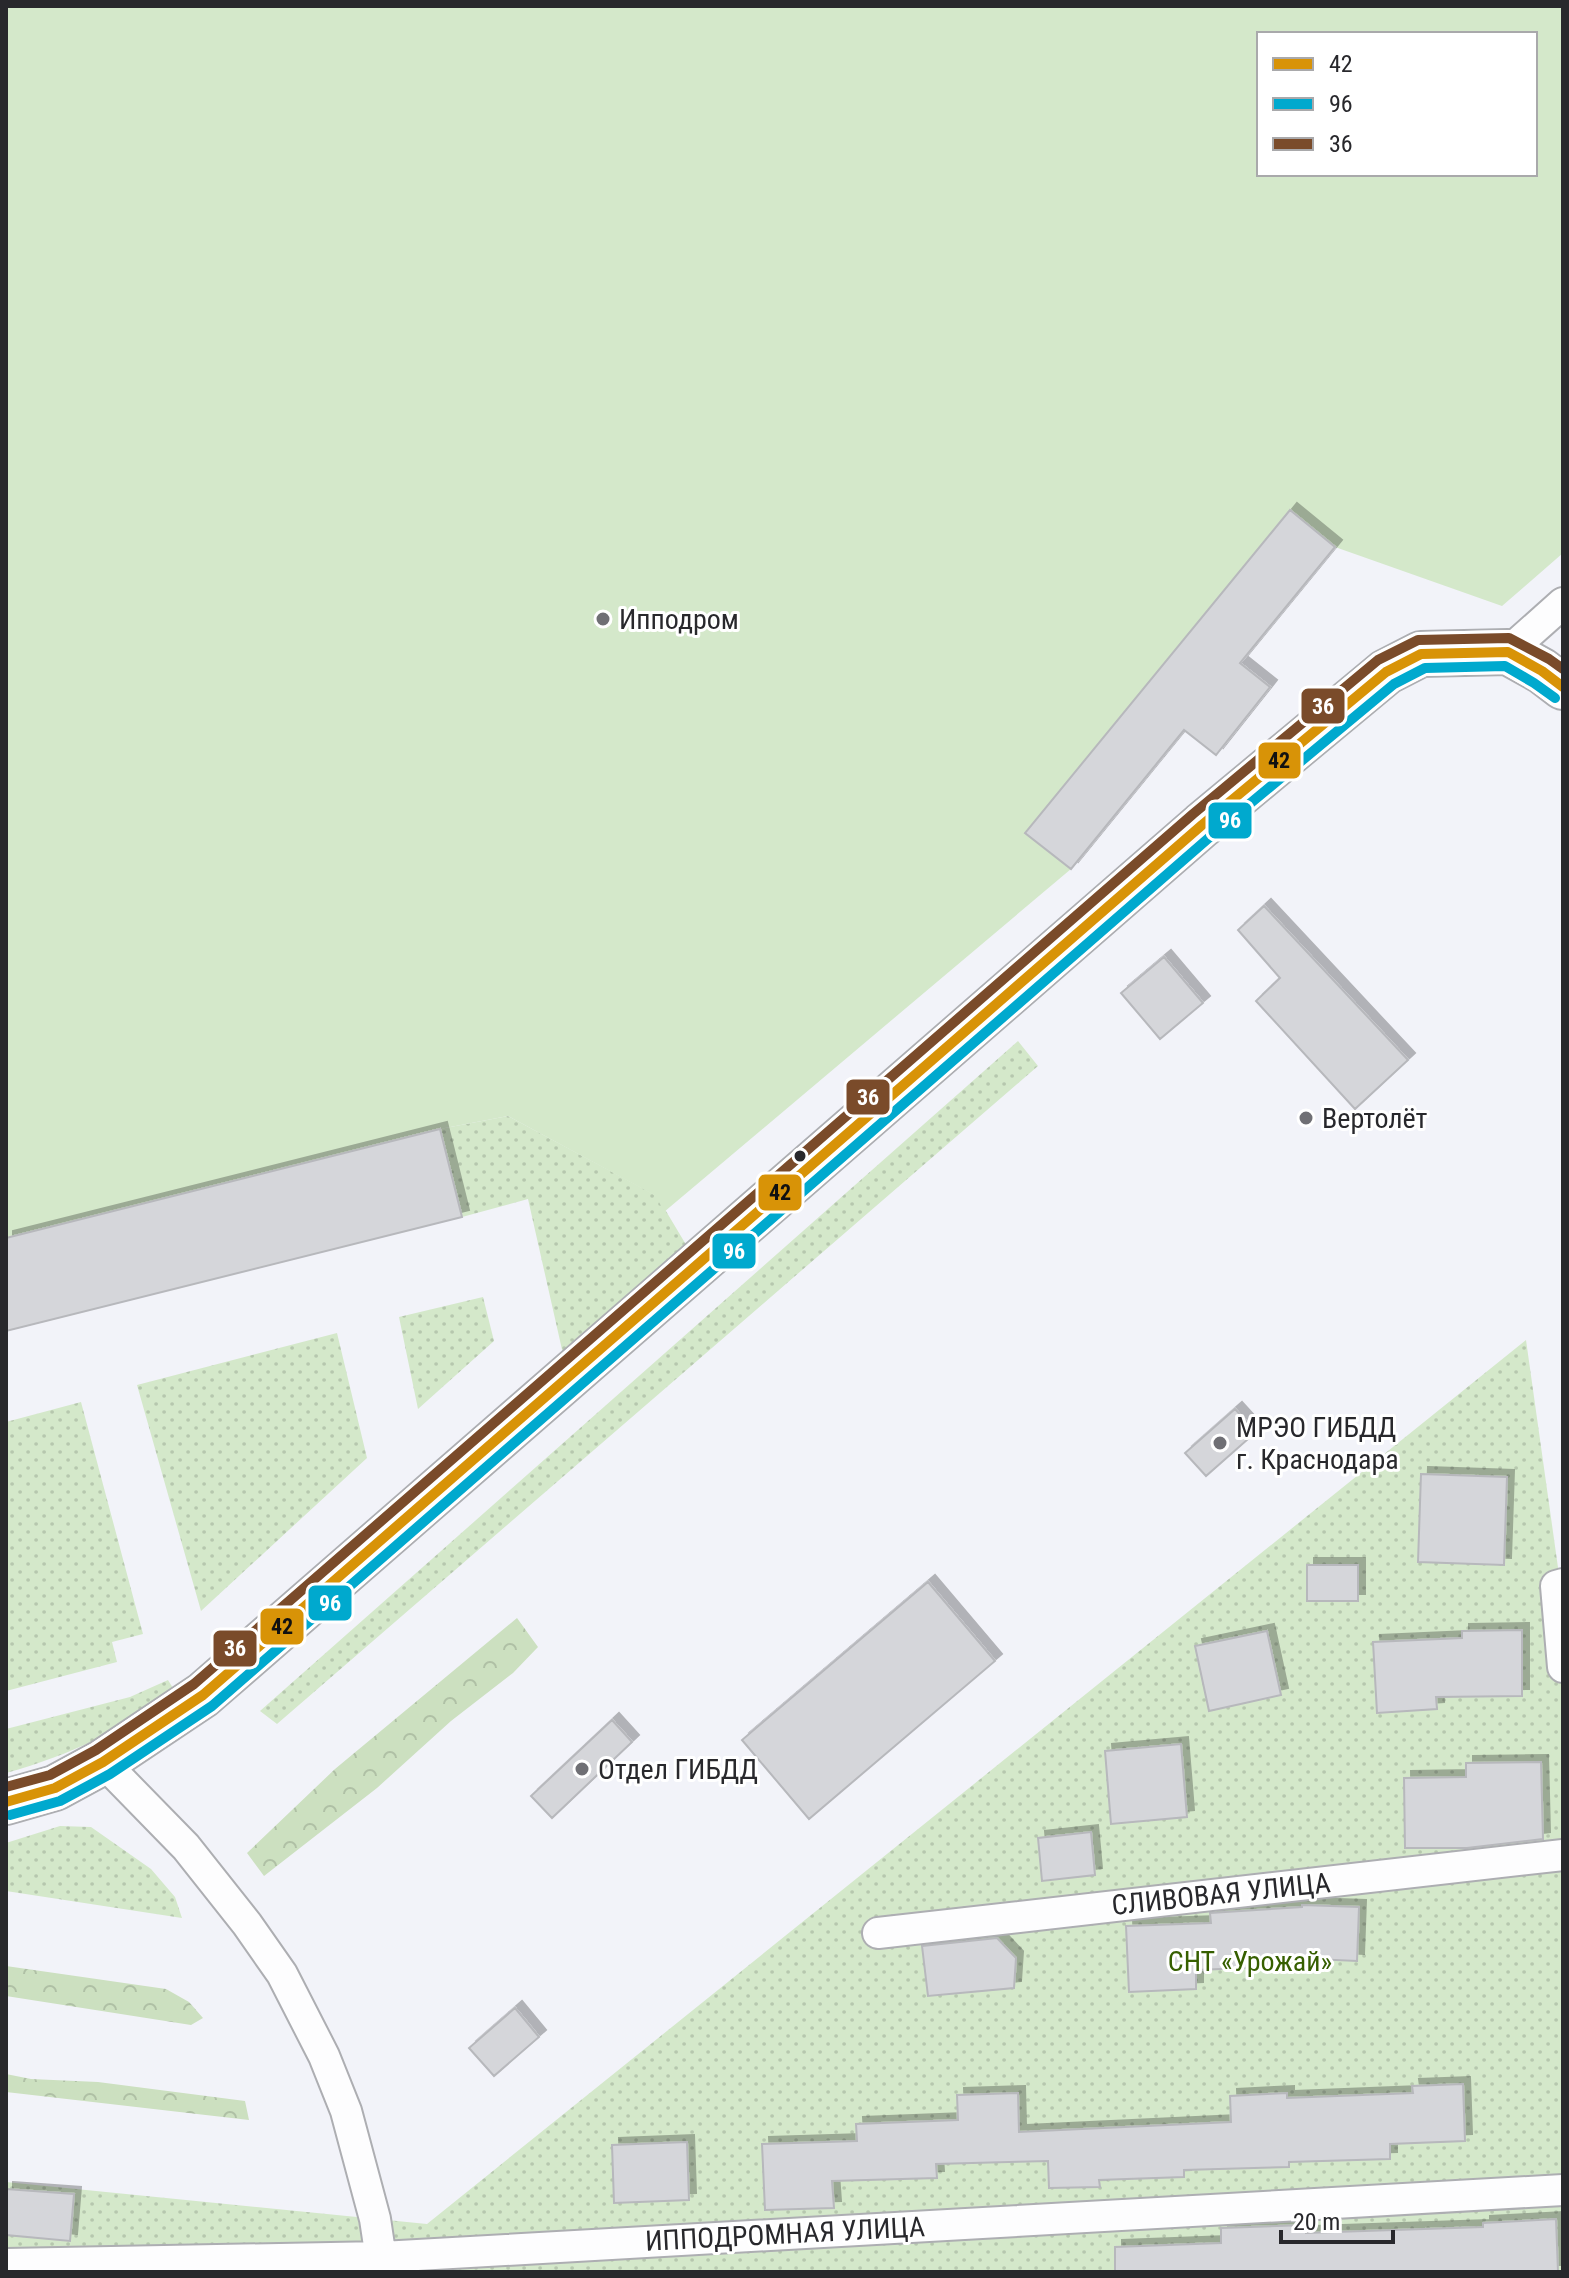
<svg xmlns="http://www.w3.org/2000/svg" width="1569" height="2278" font-family="'Roboto Condensed',sans-serif">
<style>
.grass{fill:url(#grass-dots)}
.forest{fill:url(#forest-crowns)}
.park{fill:#d4e8ca;fill-rule:evenodd}
.building{fill:#d5d6da;stroke:#b7b8bc;stroke-width:2;filter:url(#shadow)}
.lines{fill:none;stroke-linecap:round;stroke-linejoin:round}
.street-casing{stroke:#adaeb2;stroke-width:34}
.secondary-casing{stroke:#adaeb2;stroke-width:48}
.street{stroke:#fdfdfe;stroke-width:30}
.secondary{stroke:#fdfdfe;stroke-width:44}
.bus-1-casing{stroke:#fff;stroke-width:16}
.bus-2-casing{stroke:#fff;stroke-width:16}
.bus-3-casing{stroke:#fff;stroke-width:16}
.bus-1{stroke:#d89307;stroke-width:10}
.bus-2{stroke:#00a9ce;stroke-width:10}
.bus-3{stroke:#7a4b2a;stroke-width:10}
.poi-dot{fill:#6f6f74;stroke:#fff;stroke-width:3}
.bus-dot{fill:#28282c;stroke:#fff;stroke-width:3}
.labels{text-anchor:middle;dominant-baseline:central;stroke-width:6;stroke-linejoin:round;paint-order:stroke}
.poi-label{font-size:28px;fill:#28282c;stroke:#fff;text-anchor:start}
.street-label{font-size:28px;fill:#28282c;stroke:#fff}
.park-label{font-size:28px;fill:#365f00;stroke:#fff}
.line-badge{stroke:#fff;stroke-width:3}
.badge-label{font-size:22px;text-anchor:middle;font-weight:bold;fill:#fff}
.pale-badge-label{font-size:22px;text-anchor:middle;font-weight:bold;fill:#111}
</style>
<defs>
<pattern id="grass-dots" width="8" height="8" patternUnits="userSpaceOnUse" patternTransform="scale(2)"><rect width="8" height="8" fill="#d4e8ca"/><path d="M2 2h.1M6 6h.1" fill="none" stroke="#b6c7ae" stroke-width="1.8" stroke-linecap="round"/></pattern>
<pattern id="forest-crowns" width="20" height="18" patternUnits="userSpaceOnUse" patternTransform="scale(2)"><rect width="20" height="18" fill="#cce0c0"/><path d="M2 6a3 3 0 1 1 6 0M12 15a3 3 0 1 1 6 0" fill="none" stroke="#afc0a5"/></pattern>
<filter id="shadow"><feDropShadow dx="7" dy="-7" stdDeviation="0" flood-color="#0004"/></filter>
</defs>
<rect width="100%" height="100%" fill="#f2f3f9"/>
<path class="grass" d="M 1018,1041 L 1038,1066 L 277,1724 L 260,1711 Z
M 508,1116 L 657,1196 L 688,1248 L 563,1354 L 528,1199 L 462,1217 L 440,1129 Z
M 483,1297 L 494,1341 L 418,1409 L 399,1317 Z
M 337,1333 L 367,1458 L 201,1611 L 137,1385 Z
M 1526,1340 L 1563,1603 L 1563,2272 L 6,2272 L 6,2182 L 427,2224 Z
M 81,1402 L 143,1634 L 112,1642 L 117,1662 L 6,1691 L 6,1422 Z
M 168,1680 L 176,1693 C 118,1731 74,1754 6,1773 L 6,1729 L 130,1697 Z
M 60,1826 L 91,1827 L 151,1869 L 175,1897 L 182,1918 L 6,1891 L 6,1843 Z"/>
<path class="forest" d="M 517,1618 L 538,1647 L 513,1673 L 451,1721 L 377,1788 L 264,1876 L 247,1853 L 335,1769 Z
M 6,1966 L 166,1989 L 189,2002 L 203,2018 L 191,2025 L 6,1996 Z
M 6,2074 L 31,2079 L 98,2082 L 245,2101 L 249,2120 L 6,2092 Z"/>
<path class="park" d="M 6,6 L 1563,6 L 1563,553 L 1502,606 L 1335,547 L 1208,611 L 1026,833 L 1071,869 L 664,1212 L 656,1196 L 508,1116 L 440,1129 L 6,1238 ZM 1259,34 L 1535,34 L 1535,174 L 1259,174 Z"/>
<path class="building" d="M 1290,510 L 1335,547 L 1240,663 L 1270,687 L 1216,755 L 1184,730 L 1071,869 L 1025,833 Z
M 1264,906 L 1408,1060 L 1355,1109 L 1256,1001 L 1280,978 L 1238,930 Z
M 1164,957 L 1203,1003 L 1160,1039 L 1121,993 Z
M 440,1129 L 462,1217 L 6,1331 L 6,1238 Z
M 1235,1409 L 1256,1432 L 1206,1476 L 1185,1453 Z
M 1421,1474 L 1507,1477 L 1504,1565 L 1418,1562 Z
M 1307,1565 L 1358,1565 L 1358,1601 L 1307,1601 Z
M 928,1582 L 995,1661 L 809,1819 L 742,1740 Z
M 1522,1630 L 1522,1696 L 1436,1697 L 1437,1709 L 1377,1713 L 1373,1642 L 1462,1638 L 1462,1631 Z
M 1267,1631 L 1281,1695 L 1209,1711 L 1195,1646 Z
M 612,1720 L 632,1742 L 552,1818 L 531,1796 Z
M 1181,1744 L 1187,1817 L 1111,1824 L 1105,1751 Z
M 1541,1762 L 1543,1839 L 1467,1848 L 1405,1848 L 1404,1778 L 1466,1777 L 1466,1763 Z
M 1091,1832 L 1095,1875 L 1042,1881 L 1038,1838 Z
M 1302,1905 L 1359,1907 L 1357,1961 L 1270,1957 L 1271,1967 L 1196,1970 L 1196,1989 L 1129,1992 L 1126,1926 L 1211,1923 L 1210,1913 L 1302,1907 Z
M 997,1938 L 1016,1958 L 1014,1988 L 928,1996 L 922,1946 Z
M 515,2008 L 539,2037 L 494,2076 L 469,2048 Z
M 1463,2084 L 1465,2141 L 1390,2144 L 1390,2159 L 1289,2162 L 1289,2167 L 1184,2170 L 1184,2177 L 1099,2180 L 1100,2187 L 1049,2188 L 1048,2161 L 936,2164 L 937,2178 L 832,2181 L 834,2208 L 765,2210 L 762,2144 L 857,2141 L 856,2124 L 958,2120 L 957,2095 L 1018,2093 L 1019,2132 L 1231,2122 L 1230,2096 L 1287,2093 L 1287,2098 L 1413,2093 L 1412,2086 Z
M 687,2142 L 689,2200 L 614,2203 L 612,2145 Z
M 6,2189 L 74,2194 L 70,2241 L 6,2235 Z
M 1556,2219 L 1558,2272 L 1115,2272 L 1115,2247 L 1221,2243 L 1221,2228 L 1306,2225 L 1306,2233 L 1483,2227 L 1483,2223 Z"/>
<g class="lines">
<defs>
<path id="street" d="M 1508,652 L 1563,603
M 1563,1584 L 1556,1586 L 1563,1667
M 103,1762 L 186,1847 L 247,1924 L 282,1974 L 324,2056 L 346,2111 L 375,2219 L 383,2272
M 878,1933 L 1563,1855
M 6,2264 L 382,2257 L 1563,2190"/>
<path id="secondary" d="M 6,1802 L 55,1788 L 103,1762 L 203,1695 L 1202,825 L 1386,672 L 1421,654 L 1508,652 L 1542,671 L 1563,687"/>
</defs>
<use href="#street" class="street-casing"/>
<use href="#secondary" class="secondary-casing"/>
<use href="#street" class="street"/>
<use href="#secondary" class="secondary"/>
<defs>
<path id="bus-1" d="M 6,1802 L 55,1788 L 103,1762 L 203,1695 L 1202,825 L 1386,672 L 1421,654 L 1508,652 L 1542,671 L 1563,687"/>
<path id="bus-2" d="M 10,1815 L 60,1801 L 110,1774 L 212,1706 L 1211,836 L 1394,684 L 1425,668 L 1505,666 L 1534,683 L 1555,698"/>
<path id="bus-3" d="M 6,1787 L 50,1775 L 96,1750 L 194,1684 L 1193,814 L 1378,660 L 1418,640 L 1509,638 L 1549,659 L 1563,669"/>
</defs>
<use href="#bus-1" class="bus-1-casing"/>
<use href="#bus-2" class="bus-2-casing"/>
<use href="#bus-3" class="bus-3-casing"/>
<use href="#bus-1" class="bus-1"/>
<use href="#bus-2" class="bus-2"/>
<use href="#bus-3" class="bus-3"/>
</g>
<g class="poi-dot">
<circle cx="603" cy="619" r="8"/>
<circle cx="1306" cy="1118" r="8"/>
<circle cx="1220" cy="1443" r="8"/>
<circle cx="582" cy="1769" r="8"/>
</g>
<circle class="bus-dot" cx="800" cy="1156" r="7"/>
<g class="labels">
<g class="poi-label">
<text x="619" y="619">Ипподром</text>
<text x="1322" y="1118">Вертолёт</text>
<text x="1236" y="1427">МРЭО ГИБДД<tspan x="1236" dy="32">г. Краснодара</tspan></text>
<text x="598" y="1769">Отдел ГИБДД</text>
</g>
<g class="street-label">
<text transform="translate(1221 1894) rotate(-6)">СЛИВОВАЯ УЛИЦА</text>
<text transform="translate(785 2234) rotate(-3)">ИППОДРОМНАЯ УЛИЦА</text>
</g>
<g class="park-label">
<text x="1250" y="1961">СНТ «Урожай»</text>
</g>
</g>
<g class="line-badge">
<rect x="1300" y="687" width="46" height="38" rx="8" fill="#7a4b2a"/>
<rect x="1257" y="741" width="45" height="39" rx="8" fill="#d89307"/>
<rect x="1207" y="801" width="46" height="39" rx="8" fill="#00a9ce"/>
<rect x="845" y="1078" width="46" height="38" rx="8" fill="#7a4b2a"/>
<rect x="757" y="1173" width="46" height="39" rx="8" fill="#d89307"/>
<rect x="711" y="1232" width="46" height="38" rx="8" fill="#00a9ce"/>
<rect x="307" y="1584" width="46" height="38" rx="8" fill="#00a9ce"/>
<rect x="259" y="1607" width="46" height="39" rx="8" fill="#d89307"/>
<rect x="212" y="1629" width="46" height="39" rx="8" fill="#7a4b2a"/>
</g>
<g class="badge-label">
<text x="1323" y="714">36</text>
<text x="1230" y="828">96</text>
<text x="868" y="1105">36</text>
<text x="734" y="1259">96</text>
<text x="330" y="1611">96</text>
<text x="235" y="1656">36</text>
</g>
<g class="pale-badge-label">
<text x="1279" y="768">42</text>
<text x="780" y="1200">42</text>
<text x="282" y="1634">42</text>
</g>
<rect width="1569" height="2278" fill="none" stroke="#28282c" stroke-width="16"/>
<rect x="1257" y="32" width="280" height="144" fill="#ffffff" stroke="#a9a9ab" stroke-width="2"/>
<rect x="1273" y="58" width="40" height="12" fill="#d89307" stroke="#a9a9ab" stroke-width="2"/>
<text x="1329" y="72" font-size="24" fill="#28282c">42</text>
<rect x="1273" y="98" width="40" height="12" fill="#00a9ce" stroke="#a9a9ab" stroke-width="2"/>
<text x="1329" y="112" font-size="24" fill="#28282c">96</text>
<rect x="1273" y="138" width="40" height="12" fill="#7a4b2a" stroke="#a9a9ab" stroke-width="2"/>
<text x="1329" y="152" font-size="24" fill="#28282c">36</text>
<path d="M1281 2230v12h112v-12" fill="none" stroke="#28282c" stroke-width="4"/>
<text x="1293" y="2230" font-size="24" fill="#28282c" stroke="#ffffff" stroke-width="6" paint-order="stroke">20 m</text>
</svg>
